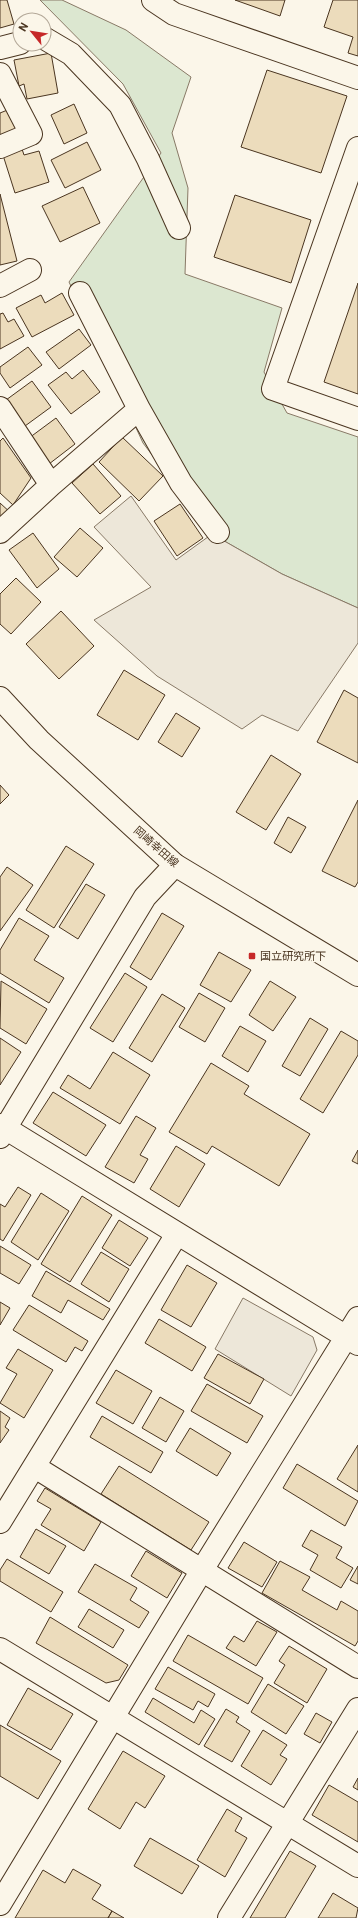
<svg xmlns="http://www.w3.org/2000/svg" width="358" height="1918" font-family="Roboto,'Noto Sans JP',sans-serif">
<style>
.green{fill:#dce7d0;stroke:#887966}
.parking{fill:#ede7d9;stroke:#887966}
.building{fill:#ecdcbc;stroke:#4a3520}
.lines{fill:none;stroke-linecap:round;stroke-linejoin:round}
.minor-casing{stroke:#4a3520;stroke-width:24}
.major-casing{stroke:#4a3520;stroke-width:24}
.minor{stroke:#fbf6e9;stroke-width:22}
.major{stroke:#fbf6e9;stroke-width:22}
.poi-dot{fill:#c62828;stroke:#fbf6e9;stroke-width:1.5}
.labels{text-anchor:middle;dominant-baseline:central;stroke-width:3;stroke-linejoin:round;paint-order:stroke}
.street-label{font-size:11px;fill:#4a3520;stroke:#fbf6e9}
.poi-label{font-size:11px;fill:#4a3520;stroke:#fbf6e9;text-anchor:start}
</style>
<rect width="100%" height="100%" fill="#fbf6e9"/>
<path class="green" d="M 40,0 L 62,0 L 126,30 L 191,77 L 172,133 L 188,188 L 185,274 L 282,308 L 264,372 L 287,413 L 358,437 L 358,608 L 282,574 L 212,534 L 143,443 L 69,282 L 161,153 L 123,84 Z"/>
<path class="parking" d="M 131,496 L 176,560 L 212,534 L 282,574 L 358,608 L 358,643 L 298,731 L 262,715 L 242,729 L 157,676 L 94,620 L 151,587 L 94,527 Z
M 243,1298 L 313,1337 L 317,1350 L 291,1396 L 215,1349 Z"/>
<path class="building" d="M 0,0 L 7,0 L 14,24 L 0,28 Z
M 235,0 L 285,0 L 280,16 Z
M 333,0 L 358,0 L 358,56 L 348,53 L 353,37 L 324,27 Z
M 51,53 L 58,93 L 27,99 L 24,84 L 19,86 L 14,60 Z
M 267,70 L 347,96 L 321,173 L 241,147 Z
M 74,104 L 87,133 L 64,144 L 51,115 Z
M 10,109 L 18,128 L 0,136 L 0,113 Z
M 87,142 L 101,170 L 65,188 L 51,160 Z
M 21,146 L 24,155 L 39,151 L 49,182 L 15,193 L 2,152 Z
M 83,187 L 100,223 L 60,242 L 42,206 Z
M 0,194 L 17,261 L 0,265 Z
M 235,195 L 311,220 L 291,283 L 214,257 Z
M 358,283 L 358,394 L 324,382 Z
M 62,293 L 74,315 L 32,337 L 16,308 L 41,295 L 45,303 Z
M 3,313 L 8,322 L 14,319 L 24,336 L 0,349 L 0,314 Z
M 79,329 L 91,345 L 59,369 L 46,352 Z
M 28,347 L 42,365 L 10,388 L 0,373 L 0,367 Z
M 83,370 L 100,392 L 71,414 L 48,385 L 66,372 L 72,379 Z
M 32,381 L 51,407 L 25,426 L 6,400 Z
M 56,418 L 75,444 L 49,464 L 29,438 Z
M 122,437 L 163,476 L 139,501 L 99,462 Z
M 3,438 L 31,478 L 13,505 L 0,493 L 0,441 Z
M 93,464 L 121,496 L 100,514 L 72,483 Z
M 0,503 L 12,514 L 0,527 Z
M 180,504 L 203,538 L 177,556 L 154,521 Z
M 80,528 L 103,548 L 77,577 L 54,557 Z
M 33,533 L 59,569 L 37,588 L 9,550 Z
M 16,578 L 41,602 L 11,634 L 0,624 L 0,594 Z
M 61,611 L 94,646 L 59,679 L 26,644 Z
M 124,670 L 165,695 L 138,740 L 97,715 Z
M 344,690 L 358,698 L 358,763 L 317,742 Z
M 176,713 L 200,728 L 182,757 L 158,742 Z
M 271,755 L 301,774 L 266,830 L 236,812 Z
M 0,785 L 9,795 L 0,804 Z
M 358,800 L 358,882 L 355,887 L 322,871 Z
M 288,817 L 306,827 L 291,853 L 274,843 Z
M 66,846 L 94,864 L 54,928 L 26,910 Z
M 7,867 L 33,885 L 0,931 L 0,877 Z
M 86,884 L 105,895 L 78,939 L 59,927 Z
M 162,913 L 184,926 L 151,980 L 130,967 Z
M 19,918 L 49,936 L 34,960 L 64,978 L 49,1003 L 0,973 L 0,950 Z
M 219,952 L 251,970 L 231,1002 L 200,985 Z
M 125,973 L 147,987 L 113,1042 L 90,1028 Z
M 1,981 L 47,1009 L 26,1044 L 0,1028 Z
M 270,981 L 296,997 L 273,1031 L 249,1015 Z
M 199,993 L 225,1008 L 205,1042 L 179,1027 Z
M 162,994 L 185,1008 L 152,1062 L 129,1048 Z
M 310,1018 L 328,1029 L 300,1076 L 282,1066 Z
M 240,1026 L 266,1041 L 248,1072 L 222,1056 Z
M 341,1031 L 358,1041 L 358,1055 L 323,1113 L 300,1099 Z
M 0,1038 L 21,1052 L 0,1085 Z
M 113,1052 L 150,1075 L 120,1124 L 60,1088 L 68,1075 L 90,1089 Z
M 211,1063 L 249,1086 L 244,1094 L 310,1134 L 279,1186 L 212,1146 L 207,1154 L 169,1132 Z
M 53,1092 L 106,1125 L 86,1156 L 33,1123 Z
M 136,1116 L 156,1128 L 140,1155 L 148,1159 L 134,1183 L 105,1167 Z
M 176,1146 L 205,1164 L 179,1207 L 150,1189 Z
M 358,1150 L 358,1164 L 352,1161 Z
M 18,1187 L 31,1195 L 3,1241 L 0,1239 L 0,1204 L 5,1207 Z
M 41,1193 L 69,1211 L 38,1260 L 11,1242 Z
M 82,1196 L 112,1215 L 70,1282 L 41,1264 Z
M 119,1220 L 148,1238 L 130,1266 L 102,1248 Z
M 0,1246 L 31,1265 L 19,1284 L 0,1273 Z
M 101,1252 L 129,1269 L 109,1302 L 81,1284 Z
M 187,1265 L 217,1283 L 191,1327 L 161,1310 Z
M 46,1271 L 110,1309 L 103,1320 L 68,1300 L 61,1313 L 32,1296 Z
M 0,1302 L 10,1308 L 0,1325 Z
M 29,1305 L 88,1341 L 82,1351 L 75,1347 L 66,1362 L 13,1330 Z
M 159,1319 L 206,1347 L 192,1371 L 145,1343 Z
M 18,1349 L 53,1370 L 24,1418 L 0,1403 L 17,1374 L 6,1368 Z
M 218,1354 L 264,1379 L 250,1404 L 204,1378 Z
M 116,1370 L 152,1391 L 133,1424 L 96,1403 Z
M 207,1384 L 263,1416 L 247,1443 L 191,1411 Z
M 160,1397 L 184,1411 L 166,1442 L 142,1428 Z
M 0,1411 L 10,1418 L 5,1427 L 9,1430 L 0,1443 Z
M 102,1416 L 163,1452 L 151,1473 L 90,1437 Z
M 190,1428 L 231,1453 L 217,1476 L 176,1451 Z
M 358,1445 L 358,1492 L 337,1479 Z
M 297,1464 L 358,1501 L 345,1526 L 283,1488 Z
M 119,1466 L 209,1522 L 191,1550 L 101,1494 Z
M 45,1488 L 101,1522 L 84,1551 L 41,1525 L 51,1509 L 37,1501 Z
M 36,1529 L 66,1546 L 49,1574 L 20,1557 Z
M 311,1530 L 342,1547 L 336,1558 L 353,1568 L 341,1588 L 310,1570 L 318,1555 L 302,1546 Z
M 244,1542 L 277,1562 L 262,1587 L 228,1568 Z
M 146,1551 L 182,1573 L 167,1598 L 131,1576 Z
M 7,1559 L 63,1592 L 51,1612 L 0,1581 L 0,1570 Z
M 280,1561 L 310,1577 L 302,1590 L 337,1610 L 341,1601 L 358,1611 L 358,1641 L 355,1646 L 262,1593 Z
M 95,1564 L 137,1588 L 130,1600 L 149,1612 L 139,1628 L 78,1592 Z
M 358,1566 L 358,1584 L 350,1580 Z
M 89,1609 L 124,1630 L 113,1648 L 78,1627 Z
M 50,1617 L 128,1665 L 119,1680 L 106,1683 L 36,1643 Z
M 257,1621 L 277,1632 L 256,1666 L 226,1648 L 234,1636 L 244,1642 Z
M 188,1635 L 263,1678 L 248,1704 L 173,1661 Z
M 289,1646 L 327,1669 L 307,1703 L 274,1683 L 285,1665 L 279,1661 Z
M 168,1667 L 215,1694 L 208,1707 L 198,1701 L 193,1710 L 155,1689 Z
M 268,1684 L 304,1706 L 286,1734 L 251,1712 Z
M 28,1688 L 73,1714 L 51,1750 L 7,1725 Z
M 153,1698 L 194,1723 L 201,1710 L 215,1719 L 199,1745 L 145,1712 Z
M 226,1709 L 239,1717 L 236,1722 L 250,1731 L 232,1762 L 204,1746 Z
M 316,1713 L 332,1722 L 320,1743 L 304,1734 Z
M 0,1725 L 61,1761 L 38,1799 L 0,1776 Z
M 263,1730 L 287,1745 L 280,1755 L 287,1759 L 271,1785 L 241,1766 Z
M 123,1751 L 165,1776 L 145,1808 L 136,1802 L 120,1829 L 88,1809 Z
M 358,1778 L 358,1790 L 353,1787 Z
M 329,1785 L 358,1802 L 358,1842 L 312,1815 Z
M 227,1809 L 242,1818 L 235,1831 L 247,1838 L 225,1877 L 197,1860 Z
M 150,1838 L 199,1866 L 182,1894 L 134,1866 Z
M 290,1851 L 316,1866 L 285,1918 L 250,1918 Z
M 73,1869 L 101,1885 L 92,1899 L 112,1911 L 108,1918 L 15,1918 L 43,1870 L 65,1883 Z
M 333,1893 L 358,1908 L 356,1918 L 318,1918 Z
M 112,1911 L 124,1918 L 108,1918 Z"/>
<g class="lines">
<defs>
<path id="minor" d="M 153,0 L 174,14 L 358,78
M 44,38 L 71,54 L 120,105 L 148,159 L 179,228
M 0,48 L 20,43
M 0,74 L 31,134 L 0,147
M 358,148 L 273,389 L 358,419
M 0,286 L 30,270
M 0,408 L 51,485 L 0,532
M 139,409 L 181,483 L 218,532
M 51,485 L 139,409 L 80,293
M 0,1125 L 358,1344
M 0,1137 L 145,897 L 175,865
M 35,1467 L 358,1667
M 0,1522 L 177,1234
M 0,1649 L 358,1866
M 0,1904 L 202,1570 L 358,1318
M 229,1918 L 358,1709"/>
<path id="major" d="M 0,698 L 39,740 L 175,865 L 358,975"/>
</defs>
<use href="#minor" class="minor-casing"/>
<use href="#major" class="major-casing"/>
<use href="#minor" class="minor"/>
<use href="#major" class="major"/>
</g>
<rect class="poi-dot" x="248" y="952" width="8" height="8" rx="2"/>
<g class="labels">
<g class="street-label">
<text transform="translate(156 847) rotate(41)">岡崎幸田線</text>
</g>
<g class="poi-label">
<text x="260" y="956">国立研究所下</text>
</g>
</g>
<g transform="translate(32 32) rotate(300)"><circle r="19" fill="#fbf6e9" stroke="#b4a999"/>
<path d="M0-3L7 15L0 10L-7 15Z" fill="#c62828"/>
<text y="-6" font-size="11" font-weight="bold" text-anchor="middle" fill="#4a3520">N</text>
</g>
</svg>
